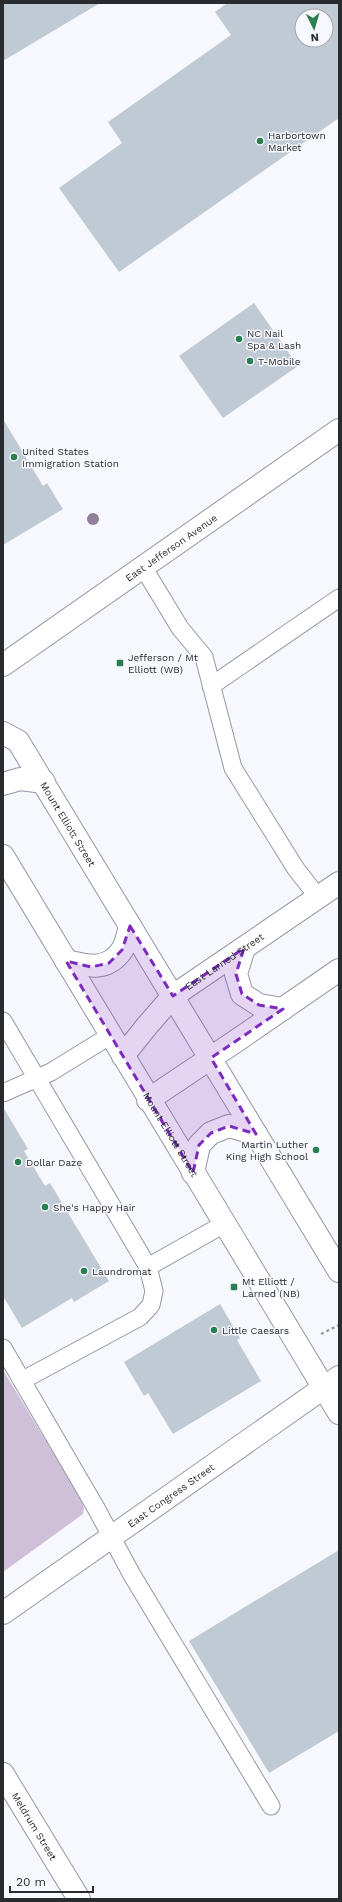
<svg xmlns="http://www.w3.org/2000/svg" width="342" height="1902" font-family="'Work Sans',sans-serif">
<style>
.green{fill:#d0bfd8}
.building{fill:#c0cad4;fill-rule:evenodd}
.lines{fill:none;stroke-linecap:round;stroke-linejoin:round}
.lane-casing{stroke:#9397a2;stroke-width:19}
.street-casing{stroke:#9397a2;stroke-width:24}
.secondary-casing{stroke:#9397a2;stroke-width:24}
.path{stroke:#9c9da2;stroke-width:2.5;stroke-dasharray:3 3;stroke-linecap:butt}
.lane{stroke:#fff;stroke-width:17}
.street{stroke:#fff;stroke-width:22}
.secondary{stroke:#fff;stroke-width:22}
.tree{fill:#91809a}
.marked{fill:#7b2cbf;fill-opacity:0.2;stroke:#7b2cbf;stroke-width:3;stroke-dasharray:8 5;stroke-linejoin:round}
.poi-dot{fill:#2b7e51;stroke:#f7f8fd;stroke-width:1.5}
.labels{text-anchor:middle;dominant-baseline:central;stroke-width:3;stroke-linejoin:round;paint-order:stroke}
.poi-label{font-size:10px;fill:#292b2f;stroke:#f7f8fd;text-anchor:start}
.street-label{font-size:10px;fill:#292b2f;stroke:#f7f8fd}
</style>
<rect width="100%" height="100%" fill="#f7f8fd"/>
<path class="green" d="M 3,1370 L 81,1499 L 84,1508 L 83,1514 L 3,1572 Z"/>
<path class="building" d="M 3,3 L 100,3 L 3,61 Z
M 227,3 L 339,3 L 339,118 L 119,272 L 59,188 L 122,143 L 108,122 L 231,35 L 215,12 ZM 302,16 L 326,16 L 326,40 L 302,40 Z
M 254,303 L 298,366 L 223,418 L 179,356 Z
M 3,419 L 43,486 L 47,483 L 63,509 L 3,545 Z
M 3,1107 L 28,1149 L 24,1151 L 45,1186 L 50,1183 L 109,1281 L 74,1302 L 72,1298 L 22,1328 L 3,1296 Z
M 220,1304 L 240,1338 L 237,1340 L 261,1381 L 173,1434 L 148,1393 L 144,1396 L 124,1362 Z
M 339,1550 L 339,1731 L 269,1773 L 189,1641 Z"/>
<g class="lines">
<defs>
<path id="lane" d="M 143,567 L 180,628 L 204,657 L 233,768 L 296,869 L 318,897
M 211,686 L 339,598
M 3,1021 L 148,1267 L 154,1291 L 151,1305 L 140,1317 L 23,1380
M 3,1093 L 51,1072 L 111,1035
M 148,1267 L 224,1224
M 3,1348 L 96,1508 L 132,1575 L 271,1806"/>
<g id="street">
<path id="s1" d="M 3,1613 L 339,1377"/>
<path id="s2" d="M 3,1774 L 79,1899"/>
</g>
<g id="secondary">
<path id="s3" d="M 3,665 L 339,430"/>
<path id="s4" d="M 3,733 L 18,741 L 339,1271"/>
<path d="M 3,784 L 20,779 L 44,782"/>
<path id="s5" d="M 3,856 L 339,1413"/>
<path d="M 244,948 L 236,974 L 242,994 L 259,1005 L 283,1009"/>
<path d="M 66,961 C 87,966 107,972 122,950 C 126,944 128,934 130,926"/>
<path id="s6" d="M 123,1056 L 146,1027 L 173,996 L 339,883"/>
<path d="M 148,1100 L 239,1039 L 339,970"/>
<path d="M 193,1173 L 199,1145 L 211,1133 L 229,1126 L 256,1134"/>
</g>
</defs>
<use href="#lane" class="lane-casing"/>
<use href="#street" class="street-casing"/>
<use href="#secondary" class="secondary-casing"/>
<path class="path" d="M 321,1334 L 339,1325"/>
<use href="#lane" class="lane"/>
<use href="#street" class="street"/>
<use href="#secondary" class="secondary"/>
</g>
<circle class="tree" cx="93" cy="519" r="6"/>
<path class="marked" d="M 130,926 L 173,996 L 244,948 L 236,974 L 242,994 L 259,1005 L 283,1009 L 211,1058 L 256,1134 L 229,1126 L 211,1133 L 199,1145 L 193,1173 L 66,961 L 91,967 L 109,963 L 122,950 Z"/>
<g class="poi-dot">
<circle cx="260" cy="141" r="4"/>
<circle cx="239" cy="339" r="4"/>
<circle cx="250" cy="361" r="4"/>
<circle cx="14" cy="457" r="4"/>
<rect x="116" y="659" width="8" height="8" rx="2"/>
<circle cx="316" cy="1150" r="4"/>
<circle cx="18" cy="1162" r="4"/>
<circle cx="45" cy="1207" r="4"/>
<circle cx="84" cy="1271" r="4"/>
<rect x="230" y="1283" width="8" height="8" rx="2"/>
<circle cx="214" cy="1330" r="4"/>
</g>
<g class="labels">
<g class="poi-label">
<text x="268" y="135">Harbortown<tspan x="268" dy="12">Market</tspan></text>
<text x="247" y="333">NC Nail<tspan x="247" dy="12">Spa &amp; Lash</tspan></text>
<text x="258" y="361">T-Mobile</text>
<text x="22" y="451">United States<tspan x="22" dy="12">Immigration Station</tspan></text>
<text x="128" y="657">Jefferson / Mt<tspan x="128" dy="12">Elliott (WB)</tspan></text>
<text x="308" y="1144" text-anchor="end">Martin Luther<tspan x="308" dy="12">King High School</tspan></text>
<text x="26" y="1162">Dollar Daze</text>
<text x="53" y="1207">She's Happy Hair</text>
<text x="92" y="1271">Laundromat</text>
<text x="242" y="1281">Mt Elliott /<tspan x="242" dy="12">Larned (NB)</tspan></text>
<text x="222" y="1330">Little Caesars</text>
</g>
<g class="street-label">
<text stroke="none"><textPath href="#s3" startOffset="205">East Jefferson Avenue</textPath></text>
<text stroke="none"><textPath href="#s4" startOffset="114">Mount Elliott Street</textPath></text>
<text stroke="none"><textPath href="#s6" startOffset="140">East Larned Street</textPath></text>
<text stroke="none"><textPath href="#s5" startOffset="325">Mount Elliott Street</textPath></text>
<text stroke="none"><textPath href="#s1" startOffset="205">East Congress Street</textPath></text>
<text stroke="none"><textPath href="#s2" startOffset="61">Meldrum Street</textPath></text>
</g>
</g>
<rect width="342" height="1902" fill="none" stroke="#292b2f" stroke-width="8"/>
<g transform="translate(314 28) rotate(175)"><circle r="19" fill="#f7f8fd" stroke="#a5a6ab"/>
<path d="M0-3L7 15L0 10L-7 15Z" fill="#2b7e51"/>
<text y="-6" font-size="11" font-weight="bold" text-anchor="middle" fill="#292b2f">N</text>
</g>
<path d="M10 1886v6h83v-6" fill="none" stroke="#292b2f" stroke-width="2"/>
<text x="16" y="1886" font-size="12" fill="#292b2f" stroke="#f7f8fd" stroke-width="3" paint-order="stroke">20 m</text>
</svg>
